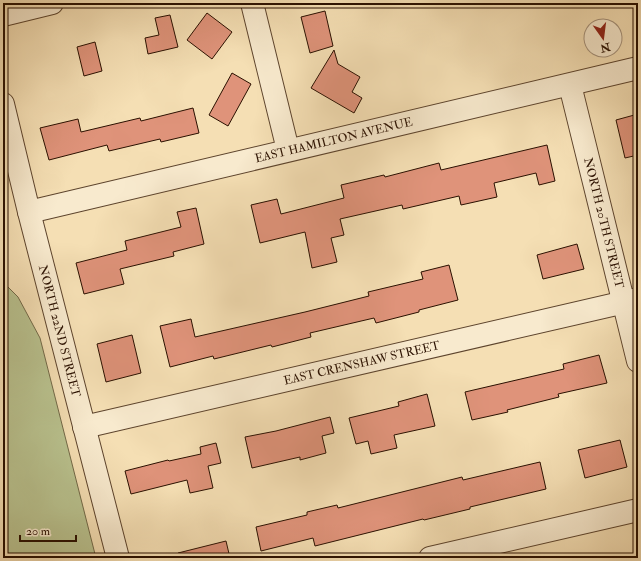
<svg xmlns="http://www.w3.org/2000/svg" width="641" height="561" font-family="'IM FELL Double Pica',serif">
<style>
.green{fill:#b9c28f;stroke:#726948}
.building{fill:#df937a;stroke:#2a1000}
.lines{fill:none;stroke-linecap:round;stroke-linejoin:round}
.minor-casing{stroke:#5d442d;stroke-width:24}
.minor{stroke:#f8eace;stroke-width:22}
.labels{text-anchor:middle;dominant-baseline:central;stroke-width:3;stroke-linejoin:round;paint-order:stroke}
.street-label{font-size:12px;fill:#2a1000;stroke:#f8eace}
</style>
<rect width="100%" height="100%" fill="#f5dfb4"/>
<filter id="stains"><feTurbulence type="fractalNoise" baseFrequency=".005" numOctaves="4"/><feColorMatrix values="0 0 0 0 .2 0 0 0 0 .09 0 0 0 0 .02 0 0 0 .5 -.17"/></filter>
<radialGradient id="worn" r=".72"><stop offset=".6" stop-color="#630" stop-opacity="0"/><stop offset="1" stop-color="#630" stop-opacity=".3"/></radialGradient>
<path class="green" d="M 3,282 L 18,297 L 40,338 L 96,558 L 3,558 Z"/>
<path class="building" d="M 325,11 L 333,46 L 310,53 L 301,17 Z
M 207,13 L 232,32 L 212,59 L 187,40 Z
M 170,15 L 178,47 L 148,54 L 145,38 L 159,35 L 155,18 Z
M 95,42 L 102,71 L 84,76 L 77,47 Z
M 334,50 L 338,64 L 360,77 L 352,92 L 362,98 L 354,113 L 311,88 Z
M 232,73 L 251,84 L 228,126 L 209,115 Z
M 193,108 L 199,133 L 161,142 L 160,139 L 109,151 L 107,145 L 49,160 L 40,128 L 78,119 L 81,132 L 140,118 L 141,121 Z
M 638,114 L 638,155 L 625,158 L 616,120 Z
M 547,145 L 555,181 L 539,185 L 536,173 L 494,183 L 497,197 L 461,205 L 459,196 L 403,209 L 402,205 L 340,219 L 344,235 L 331,238 L 337,262 L 312,268 L 305,232 L 260,243 L 251,205 L 277,199 L 281,214 L 344,198 L 341,185 L 384,175 L 385,177 L 439,163 L 441,170 Z
M 196,208 L 204,244 L 173,252 L 174,256 L 120,269 L 124,284 L 84,294 L 76,263 L 127,250 L 125,241 L 181,227 L 177,212 Z
M 577,244 L 584,269 L 543,279 L 537,255 Z
M 449,265 L 458,300 L 419,310 L 419,312 L 376,323 L 374,318 L 310,333 L 311,337 L 272,347 L 271,345 L 214,359 L 213,356 L 170,367 L 160,326 L 191,319 L 195,337 L 305,312 L 369,296 L 368,292 L 423,279 L 421,272 Z
M 132,335 L 141,373 L 106,382 L 97,344 Z
M 599,355 L 607,383 L 558,394 L 559,397 L 507,410 L 508,412 L 472,420 L 465,392 L 564,369 L 563,364 Z
M 427,394 L 435,426 L 394,435 L 397,448 L 371,454 L 368,441 L 356,444 L 349,418 L 399,406 L 398,402 Z
M 330,417 L 334,433 L 322,436 L 326,453 L 300,460 L 300,457 L 252,468 L 245,437 L 276,431 Z
M 620,440 L 627,467 L 585,478 L 578,450 Z
M 216,443 L 221,463 L 208,466 L 213,488 L 190,493 L 187,480 L 131,494 L 125,471 L 168,460 L 169,461 L 201,454 L 200,447 Z
M 540,462 L 546,489 L 470,507 L 470,509 L 424,520 L 423,519 L 315,546 L 313,538 L 261,551 L 256,527 L 307,515 L 307,512 L 337,505 L 338,508 L 462,477 L 463,480 Z
M 226,541 L 230,558 L 178,558 L 178,553 Z"/>
<g class="lines">
<defs>
<g id="minor">
<path d="M 252,3 L 288,150"/>
<path d="M 3,15 L 52,3"/>
<path id="s1" d="M 570,85 L 638,361"/>
<path id="s2" d="M 3,104 L 29,212 L 118,558"/>
<path id="s3" d="M 29,212 L 638,68"/>
<path id="s4" d="M 84,427 L 638,299"/>
<path d="M 430,558 L 638,510"/>
</g>
</defs>
<use href="#minor" class="minor-casing"/>
<use href="#minor" class="minor"/>
</g>
<g class="labels">
<g class="street-label">
<text stroke="none"><textPath href="#s3" startOffset="313">EAST HAMILTON AVENUE</textPath></text>
<text stroke="none"><textPath href="#s1" startOffset="142">NORTH 20TH STREET</textPath></text>
<text stroke="none"><textPath href="#s2" startOffset="234">NORTH 22ND STREET</textPath></text>
<text stroke="none"><textPath href="#s4" startOffset="285">EAST CRENSHAW STREET</textPath></text>
</g>
</g>
<rect width="641" height="561" fill="none" stroke="#f5dfb4" stroke-width="16"/>
<rect x="4" y="4" width="633" height="553" fill="none" stroke="#2a1000" stroke-width="2"/>
<rect x="8" y="8" width="625" height="545" fill="none" stroke="#2a1000"/>
<g transform="translate(603 38) rotate(166)"><circle r="19" fill="#f8eace" stroke="#a6937c"/>
<path d="M0-3L7 15L0 10L-7 15Z" fill="#8f2418"/>
<text y="-6" font-size="11" font-weight="bold" text-anchor="middle" fill="#2a1000">N</text>
</g>
<path d="M20 535v6h56v-6" fill="none" stroke="#2a1000" stroke-width="2"/>
<text x="26" y="535" font-size="12" fill="#2a1000" stroke="#f8eace" stroke-width="3" paint-order="stroke">20 m</text>
<rect width="100%" height="100%" filter="url(#stains)"/>
<rect width="100%" height="100%" fill="url(#worn)"/>
</svg>
